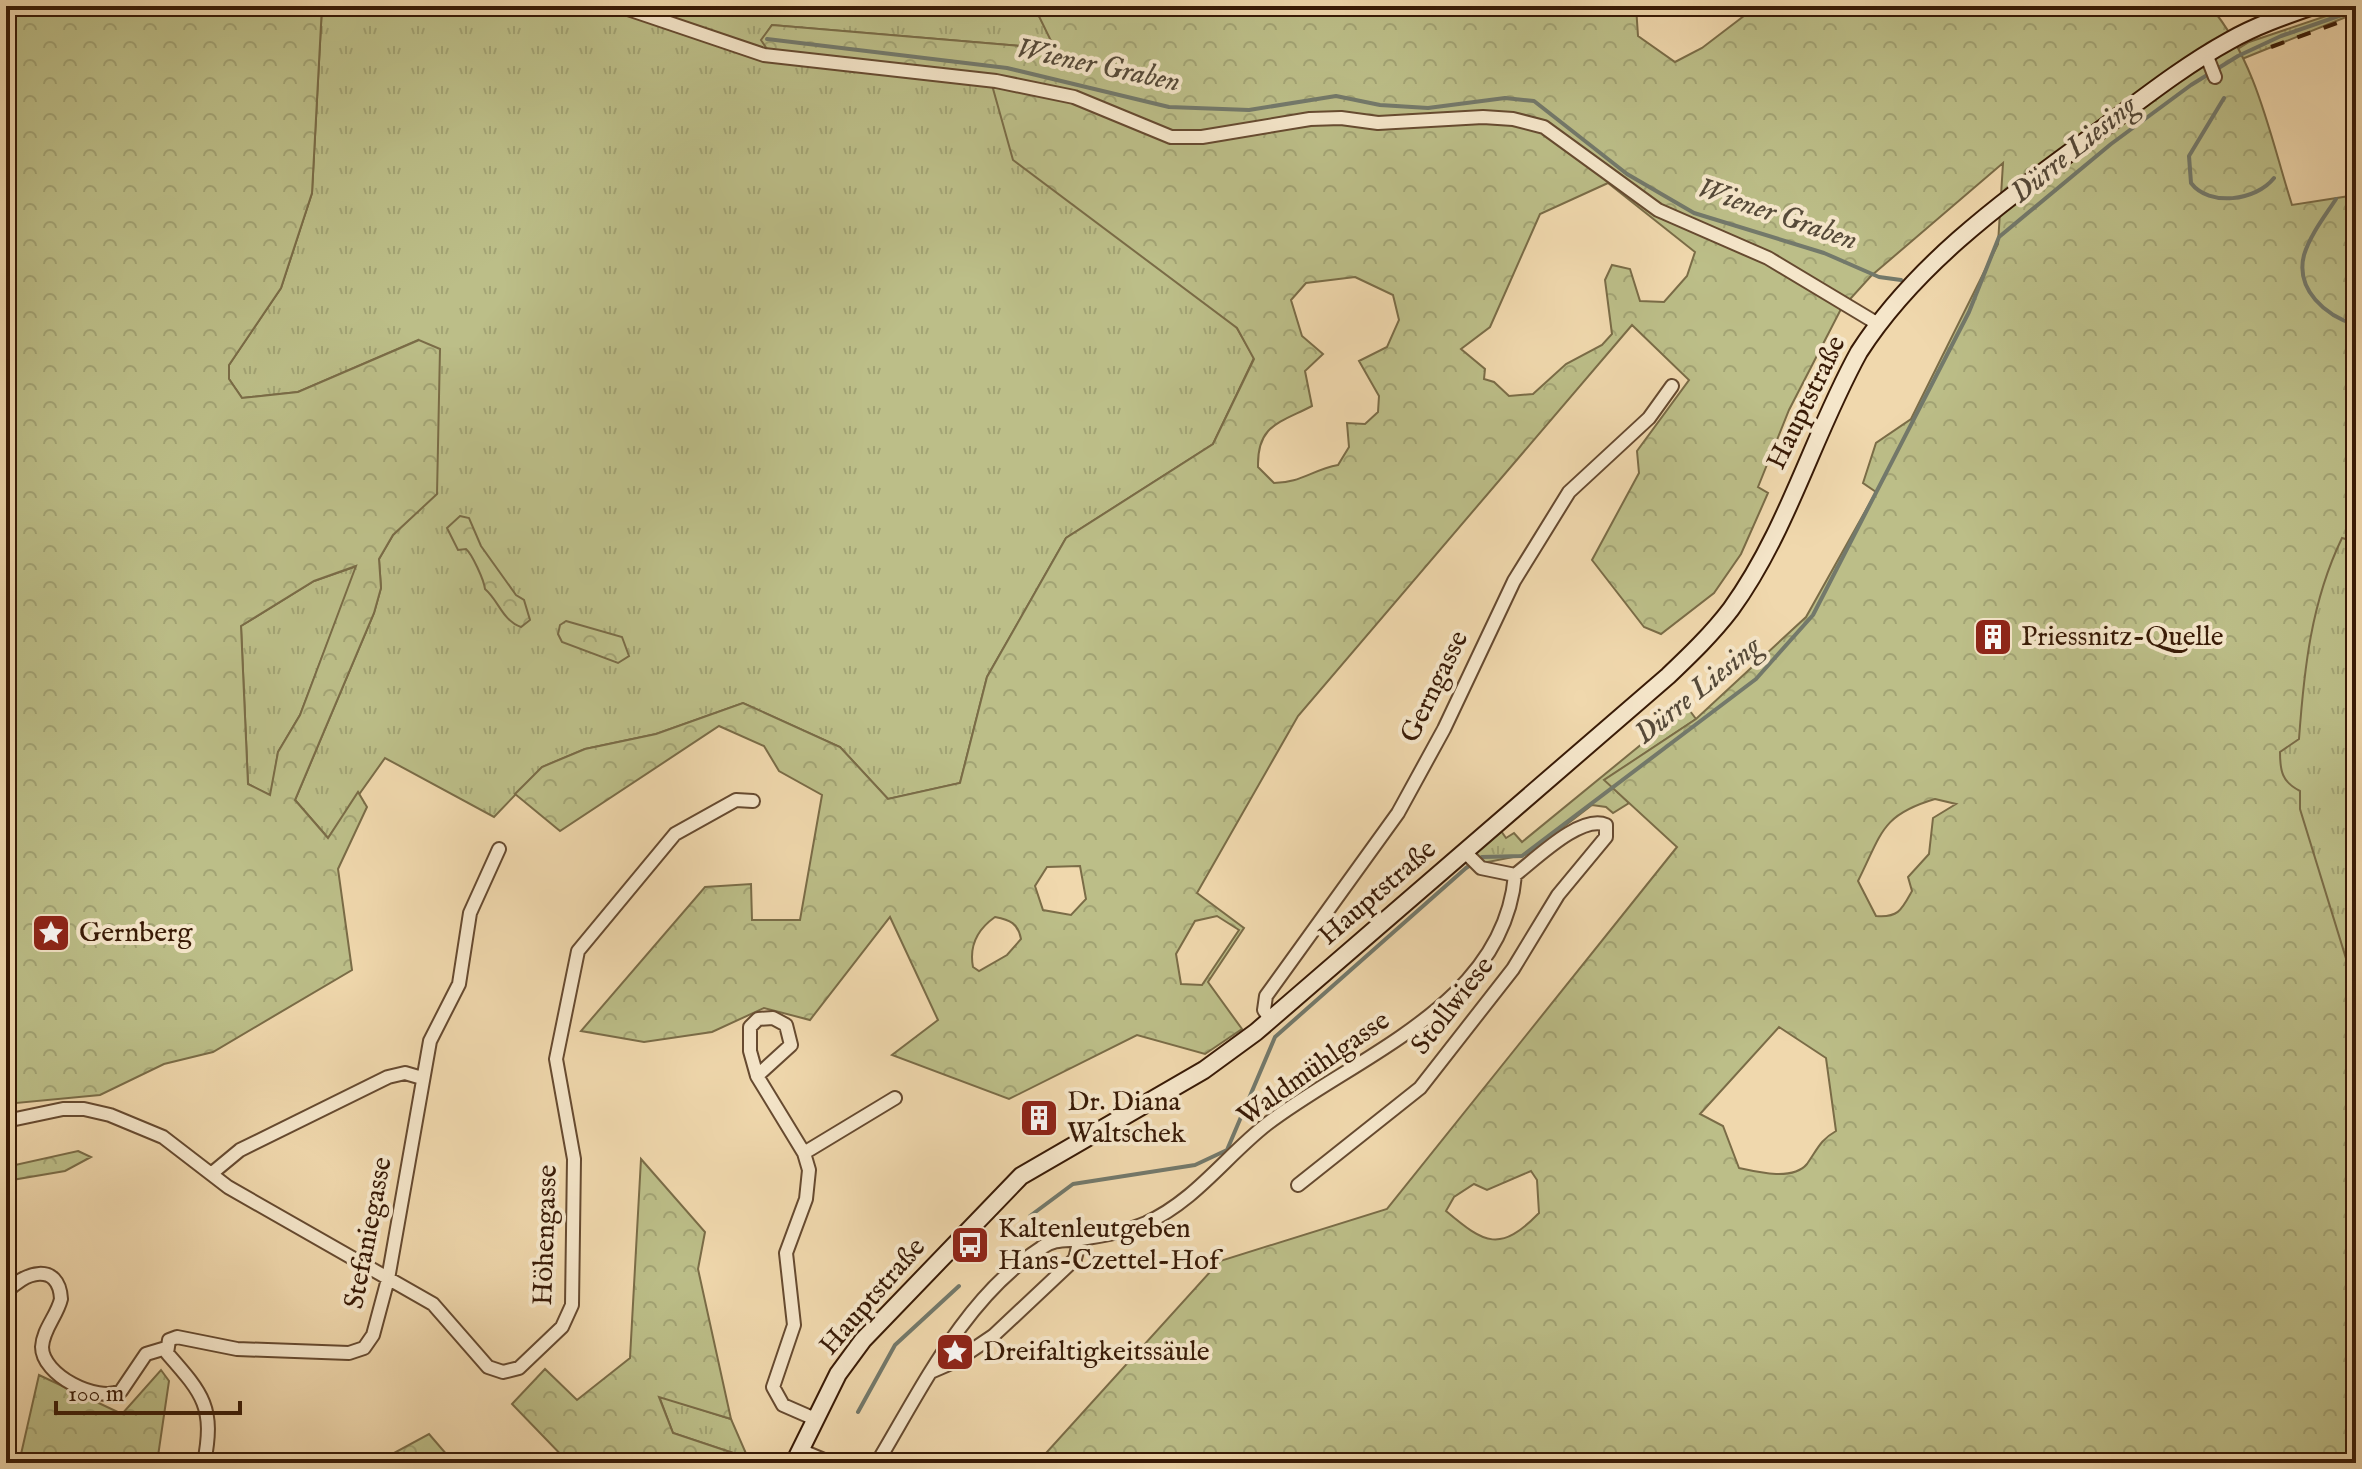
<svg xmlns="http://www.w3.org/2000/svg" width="2362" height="1469" font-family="'IM FELL English',serif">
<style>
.grass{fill:url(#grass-tufts);stroke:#7a6c47;stroke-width:2}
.forest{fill:url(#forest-crowns);stroke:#7a6c47;stroke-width:2;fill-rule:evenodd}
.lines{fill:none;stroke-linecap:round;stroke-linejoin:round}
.stream{stroke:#73796b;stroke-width:4}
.street-casing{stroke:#664a30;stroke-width:16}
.secondary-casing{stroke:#381a06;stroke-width:20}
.street{stroke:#f5e6ca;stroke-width:12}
.secondary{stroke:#f5e6ca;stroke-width:16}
.rail{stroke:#381a06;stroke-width:4;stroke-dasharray:14 14;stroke-linecap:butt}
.labels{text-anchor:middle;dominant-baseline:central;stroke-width:8;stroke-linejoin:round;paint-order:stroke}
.street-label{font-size:28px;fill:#381a06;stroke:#f5e6ca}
.poi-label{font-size:28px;fill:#381a06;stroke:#f5e6ca;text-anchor:start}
.water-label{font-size:30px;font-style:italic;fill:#564a39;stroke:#f5e6ca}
</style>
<defs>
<pattern id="grass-tufts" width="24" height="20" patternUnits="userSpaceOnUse" patternTransform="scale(2)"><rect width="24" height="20" fill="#bcbe88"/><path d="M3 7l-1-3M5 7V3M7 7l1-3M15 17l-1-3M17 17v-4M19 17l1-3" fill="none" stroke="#a2a374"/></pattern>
<pattern id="forest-crowns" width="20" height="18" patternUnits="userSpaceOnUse" patternTransform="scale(2)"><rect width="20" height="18" fill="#bcbe88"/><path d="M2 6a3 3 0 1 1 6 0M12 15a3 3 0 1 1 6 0" fill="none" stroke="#a2a374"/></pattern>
</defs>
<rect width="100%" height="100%" fill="#f0d8ad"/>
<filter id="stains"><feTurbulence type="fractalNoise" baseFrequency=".0025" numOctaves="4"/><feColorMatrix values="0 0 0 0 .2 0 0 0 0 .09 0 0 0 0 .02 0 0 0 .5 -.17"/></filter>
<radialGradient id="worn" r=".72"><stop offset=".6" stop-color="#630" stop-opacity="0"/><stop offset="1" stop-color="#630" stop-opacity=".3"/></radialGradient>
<path class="grass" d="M 322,6 L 1034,6 L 1056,49 L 772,25 L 762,40 L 767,49 L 990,78 L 1237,328 L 1254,358 L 1213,444 L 1066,538 L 987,677 L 960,783 L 888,799 L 840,747 L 743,703 L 656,734 L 585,749 L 542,767 L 494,817 L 385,758 L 328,838 L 295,800 L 374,613 L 381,588 L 379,559 L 393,535 L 410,518 L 418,340 L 298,392 L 242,398 L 229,379 L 229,365 L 281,288 L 312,193 Z
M 2356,6 L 2356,13 L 2227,65 L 2220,60 L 2249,42 Z
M 2356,322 L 2356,995 L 2184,705 Z
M 357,566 L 300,715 L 278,752 L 271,796 L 248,784 L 241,626 L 314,581 Z
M 1687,707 L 1696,719 L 1605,780 L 1629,803 L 1613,813 L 1606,807 L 1592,805 L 1528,854 L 1483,863 L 1473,853 L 1501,831 L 1506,838 L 1514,833 L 1522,842 Z
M 659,1396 L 731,1419 L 748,1458 L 673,1433 Z"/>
<path class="forest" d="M 6,6 L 322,6 L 312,193 L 281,288 L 229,365 L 229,379 L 242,398 L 298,392 L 419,340 L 440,349 L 437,494 L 393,535 L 379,559 L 381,588 L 374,613 L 295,800 L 328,838 L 358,792 L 367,807 L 338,869 L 352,970 L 213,1052 L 164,1064 L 100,1095 L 6,1104 ZM 356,566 L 300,715 L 278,752 L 270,795 L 248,784 L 241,626 L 314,581 Z
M 1034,6 L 1452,6 L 1471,16 L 1491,6 L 1636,6 L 1638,36 L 1675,62 L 1702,48 L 1757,6 L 2210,6 C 2257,62 2270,136 2292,205 L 2356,195 L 2356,542 L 2342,538 C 2311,602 2304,670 2299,739 L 2280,752 C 2280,771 2282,782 2300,791 L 2300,809 L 2356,991 L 2356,1463 L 1037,1463 L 1220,1261 L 1387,1209 L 1677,847 L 1604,780 L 1696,719 L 1806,617 L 1876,492 L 1863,483 L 1876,443 L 1911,419 L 1998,244 L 2003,163 L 1871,276 L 1841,309 L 1789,410 L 1758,487 L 1768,493 L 1741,554 L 1714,593 L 1661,634 L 1644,627 L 1592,560 L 1639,473 L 1637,451 L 1689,380 L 1632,325 L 1298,716 L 1197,893 L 1244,928 L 1208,982 L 1242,1029 L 1205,1054 L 1137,1035 L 1009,1099 L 892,1055 L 938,1020 L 890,917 L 810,1020 L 764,1008 L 712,1032 L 644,1042 L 581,1031 L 705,887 L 751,884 L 752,920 L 800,920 L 822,795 L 779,771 L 764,746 L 719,726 L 560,831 L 515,794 L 542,767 L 585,749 L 656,734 L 743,703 L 840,747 L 888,799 L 960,783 L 987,677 L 1066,538 L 1213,444 L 1254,359 L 1237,328 L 1013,160 L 990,78 L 767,49 L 761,40 L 772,25 L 1055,49 ZM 1608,183 L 1695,252 L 1687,276 L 1664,302 L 1640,301 L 1630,269 L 1612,265 L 1605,280 L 1612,334 L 1602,345 L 1566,364 L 1533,394 L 1509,396 L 1494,382 L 1484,379 L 1485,369 L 1461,349 L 1490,327 L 1540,214 ZM 1355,277 L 1393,295 L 1399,320 L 1387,347 L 1359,361 L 1379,396 L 1378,412 L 1365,424 L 1347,423 L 1349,447 L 1338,465 C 1312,470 1300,483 1274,483 L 1258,467 C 1257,425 1279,423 1312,406 L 1305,371 L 1323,354 L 1302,336 L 1291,300 L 1306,283 ZM 1935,799 L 1956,804 L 1933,818 L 1929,854 L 1908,877 L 1912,891 C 1902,909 1899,918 1876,916 L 1858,881 C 1882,833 1881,815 1935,799 ZM 1080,866 L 1086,899 L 1071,915 L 1043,910 L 1035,886 L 1047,867 ZM 1217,916 L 1239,930 L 1202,985 L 1181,984 L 1176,954 L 1195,921 ZM 995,917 C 1010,920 1018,923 1021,939 L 1007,955 L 979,971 L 973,967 C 969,946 978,929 995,917 ZM 1779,1027 L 1826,1058 L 1836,1131 C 1820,1140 1817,1150 1807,1164 C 1793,1181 1757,1172 1739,1168 L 1723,1126 L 1700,1114 ZM 1531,1171 L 1537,1180 L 1539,1213 C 1500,1253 1485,1244 1446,1211 L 1454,1197 L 1474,1184 L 1487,1190 Z
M 460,516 L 469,518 L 481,546 L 516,595 L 524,600 L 530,620 L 521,627 C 502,620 499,601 485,589 C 484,580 472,554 466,549 L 458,550 L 447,528 Z
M 566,621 L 622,637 L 629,656 L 618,663 L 562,642 L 558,634 L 560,625 Z
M 78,1151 L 91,1157 L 65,1171 L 6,1181 L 6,1167 Z
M 641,1159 L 705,1232 L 698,1269 L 731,1419 L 659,1397 L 673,1433 L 748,1458 L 744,1463 L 569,1463 L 512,1404 L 545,1369 L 577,1400 L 630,1358 Z
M 161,1370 L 169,1381 L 157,1463 L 19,1463 L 39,1375 L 122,1414 Z
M 429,1434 L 454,1463 L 379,1463 L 381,1460 Z"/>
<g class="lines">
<path class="stream" d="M 767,39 L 1007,68 L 1169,107 L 1249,110 L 1336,96 L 1380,105 L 1428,108 L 1505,98 L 1534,101 L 1627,174 L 1694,213 L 1824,253 L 1879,277 L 1901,280
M 2224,98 L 2189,156 L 2191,183 C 2209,207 2256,201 2274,178
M 2336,199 C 2325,216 2310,235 2304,255 C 2295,290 2326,316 2356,325
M 1030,1216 L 1073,1184 L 1195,1165 L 1227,1150 L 1275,1037 L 1466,868 L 1482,857 L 1522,856 L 1756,679 L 1813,615 L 1969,312 L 1999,237 L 2111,144 L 2191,85 L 2238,56 L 2281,36 L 2356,10
M 858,1412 L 895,1345 L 959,1286"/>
<defs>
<path id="street" d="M 619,6 L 764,55 L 996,81 L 1074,97 L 1171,137 L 1202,137 L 1310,119 L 1341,118 L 1378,123 L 1483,117 L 1513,119 L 1544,127 L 1658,210 L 1768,258 L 1878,324
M 2206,54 L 2215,77
M 1464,851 L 1481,868 L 1515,875
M 1271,1020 L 1264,1010 L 1266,996 L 1398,813 L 1444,729 L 1514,581 L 1569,492 L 1649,418 L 1672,386
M 757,1076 L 750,1051 L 750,1027 L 758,1019 L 773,1018 L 786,1025 L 791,1045 L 757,1076 L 804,1153 L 809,1170 L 806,1199 L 786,1253 L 794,1325 L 773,1387 L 783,1405 L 815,1419
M 6,1121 L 63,1109 L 84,1109 L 110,1115 L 163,1137 L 228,1187 L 433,1304 L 488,1367 L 503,1372 L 519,1368 L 562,1327 L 572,1305 L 574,1159 L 556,1059 L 578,951 L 675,834 L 736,800 L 753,801
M 804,1153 L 895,1098
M 211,1174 L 240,1150 L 388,1077 L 405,1073 L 422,1078
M 6,1293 C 23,1272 59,1261 61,1299 C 57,1316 43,1329 42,1347 C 42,1375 97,1403 121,1391 L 146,1354 L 166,1348
M 933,1371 L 956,1361 L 993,1336 L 1075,1259 L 1080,1239
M 800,1450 L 831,1463
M 204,1463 C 215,1407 203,1394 167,1353 L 169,1340 L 177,1337 L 237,1349 L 349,1353 L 364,1348 L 373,1335 L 388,1279 L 430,1041 L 459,984 L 470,913 L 499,849
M 877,1463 C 922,1388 965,1297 1041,1248 C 1055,1238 1066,1241 1081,1239 C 1102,1236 1127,1231 1146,1223 C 1195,1201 1227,1155 1267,1124 C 1356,1056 1504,1005 1515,875 C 1536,859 1581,814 1606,825 L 1606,837 L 1558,895 L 1513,969 L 1420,1088 L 1298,1185"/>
<path id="secondary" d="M 794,1463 L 838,1374 L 863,1340 L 1021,1176 L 1204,1070 L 1256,1032 L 1668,676 C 1690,655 1712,634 1731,609 C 1787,532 1813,435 1859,352 C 1915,265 2001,203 2084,142 C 2131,108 2178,69 2229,41 C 2255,26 2284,16 2313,6"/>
</defs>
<use href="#street" class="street-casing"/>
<use href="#secondary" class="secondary-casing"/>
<use href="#street" class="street"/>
<use href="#secondary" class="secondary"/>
<path class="rail" d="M 2271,47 L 2356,16"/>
</g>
<defs>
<symbol id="building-square" viewBox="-11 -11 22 22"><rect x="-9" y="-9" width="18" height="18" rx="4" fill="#8f2418" stroke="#f5e6ca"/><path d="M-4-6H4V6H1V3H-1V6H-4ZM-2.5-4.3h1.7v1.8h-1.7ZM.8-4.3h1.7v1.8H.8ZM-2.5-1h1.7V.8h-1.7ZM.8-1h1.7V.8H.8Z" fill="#fff"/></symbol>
<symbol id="sight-square" viewBox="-11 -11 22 22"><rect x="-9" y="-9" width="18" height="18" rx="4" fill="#8f2418" stroke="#f5e6ca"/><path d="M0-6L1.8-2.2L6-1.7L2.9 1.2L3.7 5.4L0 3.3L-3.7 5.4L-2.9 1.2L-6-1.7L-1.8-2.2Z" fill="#fff"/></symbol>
<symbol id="bus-square" viewBox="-11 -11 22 22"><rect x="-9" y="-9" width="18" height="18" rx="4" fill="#8f2418" stroke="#f5e6ca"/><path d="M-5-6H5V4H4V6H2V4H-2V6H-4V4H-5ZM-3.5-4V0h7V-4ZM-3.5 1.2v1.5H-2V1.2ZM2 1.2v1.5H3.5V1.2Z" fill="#fff"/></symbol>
</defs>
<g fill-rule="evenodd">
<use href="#building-square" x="1971" y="615" width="44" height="44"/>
<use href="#sight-square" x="29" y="911" width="44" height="44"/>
<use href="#building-square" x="1017" y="1096" width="44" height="44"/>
<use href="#bus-square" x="948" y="1223" width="44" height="44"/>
<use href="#sight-square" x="933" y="1330" width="44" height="44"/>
</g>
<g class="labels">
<g class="street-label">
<text transform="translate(1807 403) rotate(-64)">Hauptstraße</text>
<text transform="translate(1435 687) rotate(-64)">Gerngasse</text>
<text transform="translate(1378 893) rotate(-41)">Hauptstraße</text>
<text transform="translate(1453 1006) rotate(-52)">Stollwiese</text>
<text transform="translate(1314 1069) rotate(-35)">Waldmühlgasse</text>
<text transform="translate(369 1233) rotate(-79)">Stefaniegasse</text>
<text transform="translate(546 1235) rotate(-88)">Höhengasse</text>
<text transform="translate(873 1297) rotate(-49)">Hauptstraße</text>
</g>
<g class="poi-label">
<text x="2021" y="637">Priessnitz-Quelle</text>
<text x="79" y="933">Gernberg</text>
<text x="1067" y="1102">Dr. Diana<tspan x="1067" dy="32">Waltschek</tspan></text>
<text x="998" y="1229">Kaltenleutgeben<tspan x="998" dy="32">Hans-Czettel-Hof</tspan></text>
<text x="983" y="1352">Dreifaltigkeitssäule</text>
</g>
<g class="water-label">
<text transform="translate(1098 66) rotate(12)">Wiener Graben</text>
<text transform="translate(2074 150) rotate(-39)">Dürre Liesing</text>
<text transform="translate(1777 215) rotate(19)">Wiener Graben</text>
<text transform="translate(1698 691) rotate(-39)">Dürre Liesing</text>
</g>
</g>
<rect width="2362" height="1469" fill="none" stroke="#f0d8ad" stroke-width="32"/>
<rect x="8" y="8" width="2346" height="1453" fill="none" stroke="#381a06" stroke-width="4"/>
<rect x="16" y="16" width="2330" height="1437" fill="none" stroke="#381a06" stroke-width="2"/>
<path d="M56 1401v12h184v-12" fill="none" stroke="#381a06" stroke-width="4"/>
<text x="68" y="1401" font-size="24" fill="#381a06" stroke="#f5e6ca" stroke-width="6" paint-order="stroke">100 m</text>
<rect width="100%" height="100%" filter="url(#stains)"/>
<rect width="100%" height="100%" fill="url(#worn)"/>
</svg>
